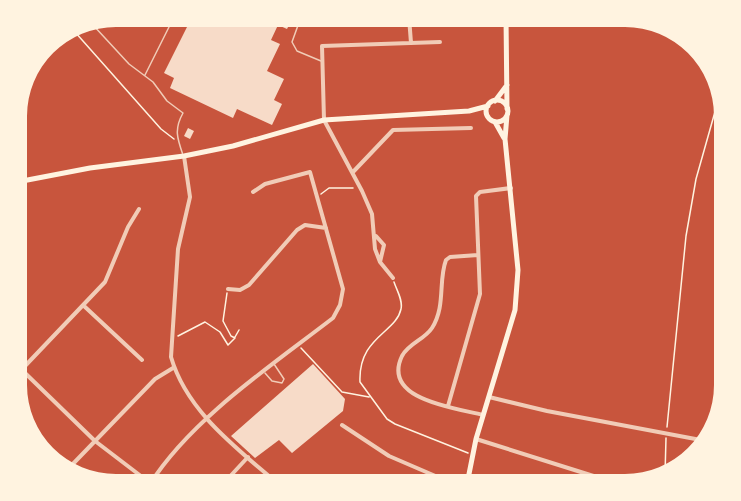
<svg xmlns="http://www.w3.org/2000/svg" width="741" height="501" font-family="Helvetica,sans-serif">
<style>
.building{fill:#f7dbc8}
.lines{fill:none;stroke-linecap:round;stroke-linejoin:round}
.path{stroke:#fff3e0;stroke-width:1.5}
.service{stroke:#f1ccb7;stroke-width:1.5}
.minor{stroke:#f1ccb7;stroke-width:4}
.primary{stroke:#fff3e0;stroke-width:5}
</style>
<rect width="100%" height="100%" fill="#c8553d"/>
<path class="building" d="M 192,17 L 293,17 L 287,29 L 278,25 L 271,40 L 280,44 L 267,71 L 284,79 L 274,100 L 282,104 L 272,125 L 237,109 L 233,118 L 170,88 L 174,78 L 164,73 Z
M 188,128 L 194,131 L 190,139 L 184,136 Z
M 313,364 L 345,399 L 343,411 L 292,453 L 279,440 L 255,458 L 231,436 Z"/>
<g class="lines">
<path class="path" d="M 75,32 L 161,129 L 174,139
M 321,194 L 329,188 L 353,188
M 394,282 C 397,291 403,300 401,309 C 396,333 358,337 360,382 L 387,419 L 395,424 L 468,453
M 178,336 L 205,322 L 220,332 L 228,345 L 235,338 L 231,336 L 223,321 L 227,293
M 235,337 L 239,330
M 301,348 L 342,392 L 369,397
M 667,427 L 686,236 L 696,179 L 720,94
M 665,475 L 666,438"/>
<path class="service" d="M 301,17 L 292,42 L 297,51 L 321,61
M 93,25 L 129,64 L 153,82 L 167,101 L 183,113 C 174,129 177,138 183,155
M 145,75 L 174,17
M 265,373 L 272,381 L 282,383 L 284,379 L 274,364"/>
<path class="minor" d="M 409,17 L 411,43
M 184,156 L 190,197 L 178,249 L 171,357 C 187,412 237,448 278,484
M 353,172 L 393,130 L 471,128
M 139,209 L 128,227 L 105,282 L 25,366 L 25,373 L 95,441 L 150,483
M 376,236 L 384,245 L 380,262
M 478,255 L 450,257 L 446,260 C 438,281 446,306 432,328 C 424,340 409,343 402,356 C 381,400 456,408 483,415
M 393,278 L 380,262 L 375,249 L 372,214 L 362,191 L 324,120 L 322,46 L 440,42
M 228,289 L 240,290 L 249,285 L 297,230 L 305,225 L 326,228
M 84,306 L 142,360
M 489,397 L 547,411 L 706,441
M 448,406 L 480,294 L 476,196 L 480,192 L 511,188
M 342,425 L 389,456 L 454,484
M 476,439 L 619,484
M 68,469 L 155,379 L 173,368
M 150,484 C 191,419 272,365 333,318 L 340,305 L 343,289 L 310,172 L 265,184 L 253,192
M 223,484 L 248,457"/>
<path class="primary" d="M 506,17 L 507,109
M486 111a11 11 0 1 1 22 0a11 11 0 1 1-22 0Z
M 495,101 L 507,85
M 495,122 L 504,138
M 17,182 L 90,168 L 184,156 L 233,146 L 324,120 L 469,111 L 488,106
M 467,484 L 476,439 L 515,310 L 518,270 L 505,139 L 507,115"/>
</g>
<path d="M0 0H741V501H0ZM116 27H625A89 89 0 0 1 714 116V385A89 89 0 0 1 625 474H116A89 89 0 0 1 27 385V116A89 89 0 0 1 116 27Z" fill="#fff3e0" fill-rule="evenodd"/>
</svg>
